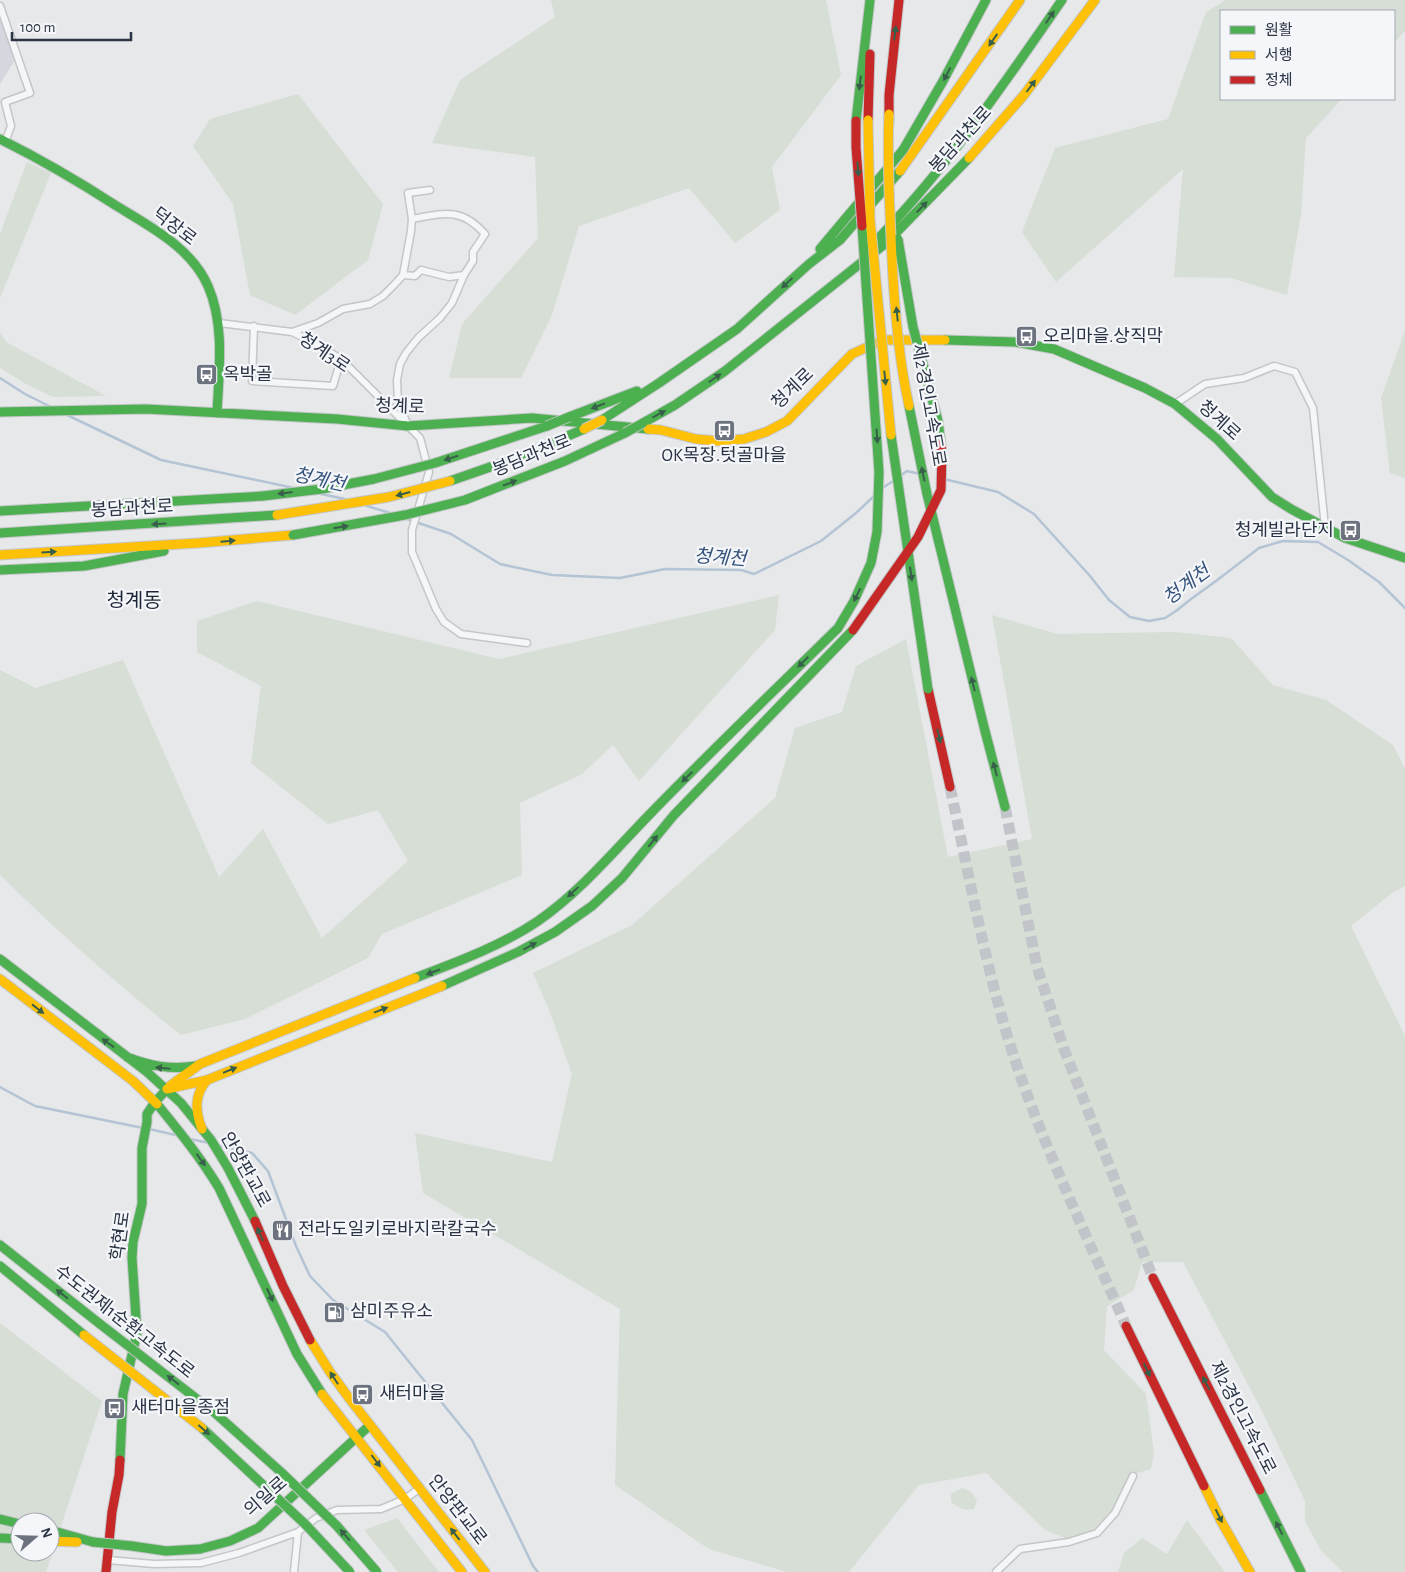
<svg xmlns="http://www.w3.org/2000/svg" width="1405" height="1572" font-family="'Alegreya Sans','Noto Sans KR',sans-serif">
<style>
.built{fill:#d4d7dd}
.green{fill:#d6ded6;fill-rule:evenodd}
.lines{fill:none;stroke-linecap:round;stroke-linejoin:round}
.stream{stroke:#b4c4d5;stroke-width:2.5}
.highway-tunnel{stroke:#c1c4c9;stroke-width:11;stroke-dasharray:11 5.5;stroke-linecap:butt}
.street-casing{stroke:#c4c6c8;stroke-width:9}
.fast-casing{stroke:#c4c6c8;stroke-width:11}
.slow-casing{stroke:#c4c6c8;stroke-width:11}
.jam-casing{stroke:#c4c6c8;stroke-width:11}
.street{stroke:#f5f6f7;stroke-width:6}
.fast{stroke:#4caf50;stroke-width:9}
.slow{stroke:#ffc107;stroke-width:9}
.jam{stroke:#c62828;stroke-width:9}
.fast-bridge-casing{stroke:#c4c6c8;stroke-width:11;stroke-linecap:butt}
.slow-bridge-casing{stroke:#c4c6c8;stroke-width:11;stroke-linecap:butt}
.jam-bridge-casing{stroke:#c4c6c8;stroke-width:11;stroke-linecap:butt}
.fast-bridge{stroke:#4caf50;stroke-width:9}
.slow-bridge{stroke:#ffc107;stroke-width:9}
.jam-bridge{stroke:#c62828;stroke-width:9}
.oneway{fill:#375f49}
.labels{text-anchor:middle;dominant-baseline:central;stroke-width:4.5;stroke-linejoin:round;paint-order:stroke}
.street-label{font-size:18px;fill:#2b3445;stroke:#f4f6f9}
.poi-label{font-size:18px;fill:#2b3445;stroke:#f4f6f9;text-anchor:start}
.water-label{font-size:19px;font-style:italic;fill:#34527a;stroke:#f4f6f9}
.quarter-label{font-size:20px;fill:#1d2536;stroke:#f4f6f9}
</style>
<rect width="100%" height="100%" fill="#e6e8ea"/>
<path class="built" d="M 0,17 L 15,60 L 0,84 Z"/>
<path class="green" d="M 551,0 L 826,0 L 841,75 L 772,167 L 780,210 L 735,243 L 689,188 L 579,226 L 552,315 L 521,378 L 449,378 L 462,324 L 538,238 L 535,157 L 432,143 L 460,80 L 555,17 Z
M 1226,0 L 1405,0 L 1405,31 L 1394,43 L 1394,11 L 1221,11 L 1221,99 L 1342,99 L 1306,138 L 1301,214 L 1287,295 L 1231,278 L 1174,277 L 1183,169 L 1056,282 L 1022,232 L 1055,148 L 1168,119 L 1206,12 Z
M 298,94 L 383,204 L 368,260 L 295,315 L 250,295 L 233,204 L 193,146 L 210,119 Z
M 27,162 L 51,173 L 0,298 L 0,234 Z
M 1405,331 L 1405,478 L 1390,473 L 1381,398 Z
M 0,332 L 6,342 L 106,396 L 53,397 L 26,384 L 0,368 Z
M 779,595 L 775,630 L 639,781 L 613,745 L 582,774 L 520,803 L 522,875 L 382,934 L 368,958 L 245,1019 L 181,1035 C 118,985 57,931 0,875 L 0,670 L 36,688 L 123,660 L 219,877 L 263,829 L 322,938 L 408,861 L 378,810 L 328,824 L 251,763 L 261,686 L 197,652 L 197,621 L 257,601 L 499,659 Z
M 992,615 L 1057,634 L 1175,632 L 1231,638 L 1273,685 L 1326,700 L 1393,745 L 1405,769 L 1405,886 L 1392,893 L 1351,926 L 1405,1036 L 1405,1572 L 1343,1572 L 1322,1552 L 1305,1521 L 1305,1501 L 1262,1411 L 1183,1262 L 1142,1262 L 1134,1290 L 1107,1306 L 1104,1350 L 1146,1394 L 1154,1453 L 1151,1469 L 1137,1473 L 1119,1512 L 1101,1532 L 1065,1538 L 1045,1530 L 986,1473 L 919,1485 L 849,1572 L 787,1572 L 709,1549 L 615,1485 L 620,1309 L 423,1193 L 415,1133 L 552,1162 L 572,1074 L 550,1012 L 533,973 L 632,925 L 775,798 L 795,728 L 842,712 L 856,666 L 906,639 L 948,857 L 1032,839 Z
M 0,1323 L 102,1401 L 46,1572 L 0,1572 ZM 20,1522 L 50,1522 L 50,1552 L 20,1552 Z
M 962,1488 L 971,1492 L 977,1500 L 974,1509 C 964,1511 959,1508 951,1502 L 951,1494 Z
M 397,1518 L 439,1572 L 398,1572 L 364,1530 Z
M 1187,1520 L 1225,1572 L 1118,1572 L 1124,1553 L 1142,1538 L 1167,1554 Z"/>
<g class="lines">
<path class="stream" d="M 0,378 L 25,394 L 51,407
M 65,414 L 161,460 L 294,488
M 900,476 L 907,471 L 920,474
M 944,479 L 998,492 L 1034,514 L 1090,576 L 1109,600 L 1130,617 L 1149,621 L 1165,618 L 1176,611 L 1191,599 L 1216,581 L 1259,548 L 1283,541 L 1318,542 L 1348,560 L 1379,582 L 1405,608
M 881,489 L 893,481
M 321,494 L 345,499
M 367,506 L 390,513
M 407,519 L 451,534 L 500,564 L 552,575 L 620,578 L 665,569 L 741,570 L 754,574 L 821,541 L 856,513 L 874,496
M 0,1087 L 35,1106 L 143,1128
M 149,1129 L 180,1136
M 190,1139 L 209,1143
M 217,1145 L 252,1153 L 268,1171 L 296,1246 L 310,1276 L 333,1300 L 385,1332 L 472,1440 L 533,1566 L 538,1572"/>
<path class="highway-tunnel" d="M 950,787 C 968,870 983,954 1007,1035 C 1037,1134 1085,1231 1126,1326
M 1005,807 L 1037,967 L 1064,1049 L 1153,1278"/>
<defs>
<path id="street" d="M 0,6 L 30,93 L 5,102 L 11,126 L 5,142
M 403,275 L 415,276 L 421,270 L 449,277 L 464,275
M 219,323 L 292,332 L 315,343 L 341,359 L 420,438 L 429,472 L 412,530 L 412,552 L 436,609 L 444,622 L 461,634 L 527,643
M 254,326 L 252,381 L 333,386 L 341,359
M 292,332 L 318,323 L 343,309 L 370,304 L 383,296 L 394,285 L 403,275 L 411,231 L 412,219 L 408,193 L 430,190
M 1175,404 L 1205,384 L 1244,378 L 1274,366 L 1295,372 L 1313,408 L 1325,527
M 407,423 L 398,404 L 397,380 L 400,364 L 406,353 L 418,338 L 440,318 L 452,303 L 464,275 L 473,261 L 473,252 L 485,234 C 461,207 444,213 412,219
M 108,1560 L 154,1564 L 201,1563 L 239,1553 L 298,1532
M 294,1572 L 298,1532 L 316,1518 L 337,1510 L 381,1509 L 405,1499 L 420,1488
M 996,1572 L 1020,1549 L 1069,1542 L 1097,1533 L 1115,1513 L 1133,1476"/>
<path id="fast" d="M 856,121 L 870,0
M 0,139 C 40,159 78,181 115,205 C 149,226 191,247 208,286 C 225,325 219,371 217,413
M 820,249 L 903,150 L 943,81 L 986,0
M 867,250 C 942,175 1002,87 1062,0
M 945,340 L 1015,342 L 1054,349 L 1145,388 L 1175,404 L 1217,439 L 1272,497 L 1291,509 L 1345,538 L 1405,558
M 0,412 L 146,409 L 337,419 L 408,426 L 532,418 L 648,429
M 569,417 L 637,391
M 602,420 L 659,383 L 737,329 L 809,264 L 840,240 L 900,171
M 643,423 L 675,405 L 725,371 L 886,243 L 969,158
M 435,463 L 547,426
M 450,481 L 519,457 L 584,429
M 465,500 L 565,461 L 625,433
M 0,511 L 263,496
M 0,533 L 277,515
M 0,570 L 84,566 L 164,551
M 985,731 L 1005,807
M 0,959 L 147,1072 L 181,1103 L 211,1140 L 228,1168 L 255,1221
M 415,978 C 457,962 501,946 538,921 C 581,891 614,851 650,814 C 711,751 775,690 838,628
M 442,986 L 518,952 L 555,932 L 592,906 L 622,878 L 674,815 L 853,630
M 127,1057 C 150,1066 171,1070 196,1066
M 157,1104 C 179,1131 201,1158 219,1188 L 297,1354 L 322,1394
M 0,1245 L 100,1324
M 0,1266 L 84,1335
M 120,1460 L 123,1394 L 137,1333 L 132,1258 L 133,1242 L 142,1204 L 142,1148 L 147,1122 L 147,1114 L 155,1102 L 167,1089
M 1260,1490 L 1301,1572
M 0,1519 L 20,1524
M 50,1530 L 93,1542
M 0,1538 L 20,1539
M 132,1546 L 166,1551 L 200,1549 L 230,1541 L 258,1528 L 370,1425"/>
<path id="slow" d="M 969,158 L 1024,95 L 1095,0
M 900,171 L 1020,0
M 648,429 L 661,430 L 696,439 L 718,441 L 744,439 L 766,432 L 787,421 L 852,354 L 883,340 L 945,340
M 0,555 L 198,543 L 293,535
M 0,979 L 133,1081 L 157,1104
M 170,1086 L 200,1064 L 415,978
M 167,1089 L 207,1080 L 442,986
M 202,1129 C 195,1111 194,1095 207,1080
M 310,1340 L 330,1372 L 349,1398 L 485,1572
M 322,1394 L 462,1572
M 1204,1486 L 1221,1521 L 1250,1572
M 50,1541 L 77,1542"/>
<path id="jam" d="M 868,120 L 870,54
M 889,123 L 889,95 L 899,0
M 928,689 L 950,787
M 255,1221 L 283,1286 L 310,1340
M 1153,1278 L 1260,1490
M 1126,1326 L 1204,1486
M 106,1572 L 112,1512 L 119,1475 L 120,1460"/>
</defs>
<use href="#street" class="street-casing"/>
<use href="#fast" class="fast-casing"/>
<use href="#slow" class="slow-casing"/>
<use href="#jam" class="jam-casing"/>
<use href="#street" class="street"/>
<use href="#fast" class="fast"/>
<use href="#slow" class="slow"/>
<use href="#jam" class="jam"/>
<defs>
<path id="fast-bridge" d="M 898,239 L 913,327 L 938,421 L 941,444
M 909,406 L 927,494 L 985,731
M 547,426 L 569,417
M 625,433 L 643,423
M 891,435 L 928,689
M 263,496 L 322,489 L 374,479 L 435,463
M 293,535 L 405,515 L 465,500
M 838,628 L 854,601 L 871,563 L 877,532 L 879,472 L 862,226
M 100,1324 L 215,1413 L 282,1473 L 337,1526 L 377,1572
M 202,1428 L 305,1524 L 350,1572
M 93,1542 L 132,1546"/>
<path id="slow-bridge" d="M 889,114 C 887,155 889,195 891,236 C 893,293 897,351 909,406
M 868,120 L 870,219 L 891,435
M 584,429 L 602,420
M 277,515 L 389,497 L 450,481
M 84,1335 L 202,1428"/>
<path id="jam-bridge" d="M 856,121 L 856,147 L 862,226
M 853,630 L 918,537 L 941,490 L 942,454 L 941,444"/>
</defs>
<use href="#fast-bridge" class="fast-bridge-casing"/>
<use href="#slow-bridge" class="slow-bridge-casing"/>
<use href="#jam-bridge" class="jam-bridge-casing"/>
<use href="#fast-bridge" class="fast-bridge"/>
<use href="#slow-bridge" class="slow-bridge"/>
<use href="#jam-bridge" class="jam-bridge"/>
</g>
<defs><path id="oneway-solid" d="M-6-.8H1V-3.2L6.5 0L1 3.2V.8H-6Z" transform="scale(1.25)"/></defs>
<g class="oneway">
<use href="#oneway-solid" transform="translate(1050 17) rotate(-56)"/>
<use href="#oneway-solid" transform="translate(895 33) rotate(-83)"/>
<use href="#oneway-solid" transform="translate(993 40) rotate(125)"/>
<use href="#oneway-solid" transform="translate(947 74) rotate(118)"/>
<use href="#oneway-solid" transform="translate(860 83) rotate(97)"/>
<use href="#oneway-solid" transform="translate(1031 86) rotate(-53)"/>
<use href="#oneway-solid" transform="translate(858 169) rotate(86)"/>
<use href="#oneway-solid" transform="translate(922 207) rotate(-46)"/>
<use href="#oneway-solid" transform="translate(787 283) rotate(137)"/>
<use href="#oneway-solid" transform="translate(897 314) rotate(-96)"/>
<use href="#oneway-solid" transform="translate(715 378) rotate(-35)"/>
<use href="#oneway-solid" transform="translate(885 378) rotate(84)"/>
<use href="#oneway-solid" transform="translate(598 406) rotate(159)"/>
<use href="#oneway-solid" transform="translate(659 414) rotate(-28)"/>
<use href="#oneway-solid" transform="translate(877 436) rotate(86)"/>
<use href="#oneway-solid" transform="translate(451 458) rotate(162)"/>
<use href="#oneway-solid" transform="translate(923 474) rotate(-102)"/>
<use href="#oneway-solid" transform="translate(510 483) rotate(-21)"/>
<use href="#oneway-solid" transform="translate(285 493) rotate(173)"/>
<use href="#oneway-solid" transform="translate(403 494) rotate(165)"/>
<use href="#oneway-solid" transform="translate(159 524) rotate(177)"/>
<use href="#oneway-solid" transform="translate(341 527) rotate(-9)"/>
<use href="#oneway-solid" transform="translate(228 541) rotate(-5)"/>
<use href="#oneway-solid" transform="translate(49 552) rotate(-3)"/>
<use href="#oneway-solid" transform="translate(911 574) rotate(82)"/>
<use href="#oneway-solid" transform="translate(857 595) rotate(117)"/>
<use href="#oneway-solid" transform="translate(803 662) rotate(135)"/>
<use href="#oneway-solid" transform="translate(973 684) rotate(-104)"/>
<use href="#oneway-solid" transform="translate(939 736) rotate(77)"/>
<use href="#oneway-solid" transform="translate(995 769) rotate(-105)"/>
<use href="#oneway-solid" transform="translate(687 777) rotate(135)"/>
<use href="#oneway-solid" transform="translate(653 841) rotate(-51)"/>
<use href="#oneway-solid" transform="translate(573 892) rotate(137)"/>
<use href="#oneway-solid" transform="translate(530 946) rotate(-28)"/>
<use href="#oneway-solid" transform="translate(433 972) rotate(159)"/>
<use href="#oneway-solid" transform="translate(38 1009) rotate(38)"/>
<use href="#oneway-solid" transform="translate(381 1010) rotate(-21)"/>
<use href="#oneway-solid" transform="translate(108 1043) rotate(-144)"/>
<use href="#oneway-solid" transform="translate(163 1068) rotate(-175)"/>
<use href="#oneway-solid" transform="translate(230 1070) rotate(-22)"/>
<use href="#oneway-solid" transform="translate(201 1160) rotate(54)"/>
<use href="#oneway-solid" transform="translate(260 1234) rotate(-114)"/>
<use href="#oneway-solid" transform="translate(62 1294) rotate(-142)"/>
<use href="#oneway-solid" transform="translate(270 1295) rotate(65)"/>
<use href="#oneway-solid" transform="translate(1147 1370) rotate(64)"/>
<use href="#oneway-solid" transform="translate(334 1378) rotate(-123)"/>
<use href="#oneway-solid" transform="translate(173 1380) rotate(-142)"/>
<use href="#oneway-solid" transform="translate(1206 1383) rotate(-117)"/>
<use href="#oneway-solid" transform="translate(204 1430) rotate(41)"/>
<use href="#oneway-solid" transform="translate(376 1461) rotate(53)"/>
<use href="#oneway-solid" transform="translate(1219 1516) rotate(63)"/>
<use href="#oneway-solid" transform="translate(1279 1528) rotate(-117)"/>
<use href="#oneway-solid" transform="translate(455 1534) rotate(-128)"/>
<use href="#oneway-solid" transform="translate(345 1535) rotate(-131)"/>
</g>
<defs>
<symbol id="bus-square" viewBox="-11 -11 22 22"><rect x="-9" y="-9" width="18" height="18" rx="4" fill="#6c737f" stroke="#f4f6f9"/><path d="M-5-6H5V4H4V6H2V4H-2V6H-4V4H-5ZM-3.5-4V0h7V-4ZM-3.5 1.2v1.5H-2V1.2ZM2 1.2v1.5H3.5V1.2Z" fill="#fff"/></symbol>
<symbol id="restaurant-square" viewBox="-11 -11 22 22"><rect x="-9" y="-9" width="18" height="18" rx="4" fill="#6c737f" stroke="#f4f6f9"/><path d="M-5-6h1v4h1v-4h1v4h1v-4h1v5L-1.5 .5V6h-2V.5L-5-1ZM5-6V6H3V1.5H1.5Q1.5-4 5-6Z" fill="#fff"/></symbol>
<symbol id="fuel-square" viewBox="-11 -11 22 22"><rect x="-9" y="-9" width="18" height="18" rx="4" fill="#6c737f" stroke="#f4f6f9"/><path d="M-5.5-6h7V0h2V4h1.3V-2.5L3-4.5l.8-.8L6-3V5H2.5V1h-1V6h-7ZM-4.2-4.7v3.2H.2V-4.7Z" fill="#fff"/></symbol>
</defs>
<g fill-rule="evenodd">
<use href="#bus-square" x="1014" y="324" width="25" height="25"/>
<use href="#bus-square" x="194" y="362" width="25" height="25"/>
<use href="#bus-square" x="712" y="418" width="25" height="25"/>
<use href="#bus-square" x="1338" y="518" width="25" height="25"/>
<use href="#restaurant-square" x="270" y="1218" width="25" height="25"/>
<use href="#fuel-square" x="322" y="1300" width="25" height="25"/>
<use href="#bus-square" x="350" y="1382" width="25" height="25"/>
<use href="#bus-square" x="102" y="1396" width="25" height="25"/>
</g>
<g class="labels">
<g class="street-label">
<text transform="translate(961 140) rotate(-48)">봉담과천로</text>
<text transform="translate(174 227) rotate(37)">덕장로</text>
<text transform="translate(324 353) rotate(34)">청계3로</text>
<text transform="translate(793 389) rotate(-44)">청계로</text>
<text transform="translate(928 405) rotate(80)">제2경인고속도로</text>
<text transform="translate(400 407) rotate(2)">청계로</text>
<text transform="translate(1219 421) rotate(42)">청계로</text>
<text transform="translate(532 456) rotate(-22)">봉담과천로</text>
<text transform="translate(132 509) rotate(-3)">봉담과천로</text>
<text transform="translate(245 1170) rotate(61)">안양판교로</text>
<text transform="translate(121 1236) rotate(-82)">학현로</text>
<text transform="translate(124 1322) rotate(38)">수도권제1순환고속도로</text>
<text transform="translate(1242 1418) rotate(63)">제2경인고속도로</text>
<text transform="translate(266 1497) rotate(-41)">의일로</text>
<text transform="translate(457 1510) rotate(52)">안양판교로</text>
</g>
<g class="poi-label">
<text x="1043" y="337">오리마을.상직막</text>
<text x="223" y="375">옥박골</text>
<text x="724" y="456" text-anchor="middle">OK목장.텃골마을</text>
<text x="1334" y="531" text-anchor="end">청계빌라단지</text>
<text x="298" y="1230">전라도일키로바지락칼국수</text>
<text x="350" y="1312">삼미주유소</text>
<text x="379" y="1394">새터마을</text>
<text x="131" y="1408">새터마을종점</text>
</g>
<g class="water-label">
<text transform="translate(319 480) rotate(12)">청계천</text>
<text transform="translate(720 558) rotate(4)">청계천</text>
<text transform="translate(1187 585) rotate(-37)">청계천</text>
</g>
<g class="quarter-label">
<text x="134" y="601">청계동</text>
</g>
</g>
<rect x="1220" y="10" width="175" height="90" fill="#f4f6f9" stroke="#a4a8b1"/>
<rect x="1230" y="26" width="25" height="8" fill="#4caf50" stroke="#a4a8b1"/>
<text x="1265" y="35" font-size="15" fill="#2b3445">원활</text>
<rect x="1230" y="51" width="25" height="8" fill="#ffc107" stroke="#a4a8b1"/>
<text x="1265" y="60" font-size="15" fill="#2b3445">서행</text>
<rect x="1230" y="76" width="25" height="8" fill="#c62828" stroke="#a4a8b1"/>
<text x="1265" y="85" font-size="15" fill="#2b3445">정체</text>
<g transform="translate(35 1537) rotate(70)"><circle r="24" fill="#f4f6f9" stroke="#a4a8b1"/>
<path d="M0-4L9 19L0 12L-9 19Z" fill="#6c737f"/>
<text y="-8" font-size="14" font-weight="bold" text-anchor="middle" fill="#2b3445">N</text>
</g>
<path d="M12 32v8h119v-8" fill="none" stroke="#2b3445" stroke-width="2.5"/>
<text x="20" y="32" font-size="15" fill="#2b3445" stroke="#f4f6f9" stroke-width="4" paint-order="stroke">100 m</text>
</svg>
